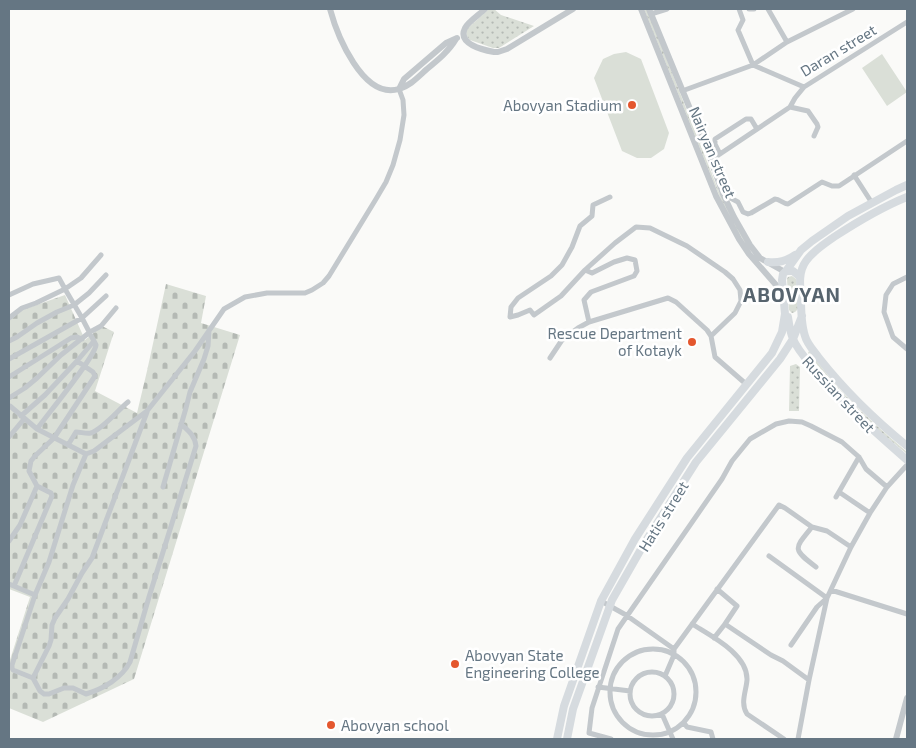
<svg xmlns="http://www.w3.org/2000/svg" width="916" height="748" font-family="'Exo 2',sans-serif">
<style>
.grass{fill:url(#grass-dots)}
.cemetery{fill:url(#cemetery-stones)}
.pitch{fill:#dadfd7}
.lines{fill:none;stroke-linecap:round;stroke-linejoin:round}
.minor{stroke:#c3c8cc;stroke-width:5}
.tertiary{stroke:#c3c8cc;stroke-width:6}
.secondary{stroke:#d6dbdf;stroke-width:8}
.poi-dot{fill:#e4572e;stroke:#fff;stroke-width:2}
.labels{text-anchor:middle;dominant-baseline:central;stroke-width:5;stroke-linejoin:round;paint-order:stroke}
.street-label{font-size:15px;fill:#657683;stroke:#fff}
.poi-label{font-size:15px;fill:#657683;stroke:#fff;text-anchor:end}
.district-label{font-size:20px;font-weight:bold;letter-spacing:1px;fill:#57646e;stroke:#fff}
</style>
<defs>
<pattern id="grass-dots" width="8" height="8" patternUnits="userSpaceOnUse" patternTransform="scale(1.25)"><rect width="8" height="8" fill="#dadfd7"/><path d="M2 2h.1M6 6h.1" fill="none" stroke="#b4b9b4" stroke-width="1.8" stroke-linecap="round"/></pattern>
<pattern id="cemetery-stones" width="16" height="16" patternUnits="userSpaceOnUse" patternTransform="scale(1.25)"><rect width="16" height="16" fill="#dadfd7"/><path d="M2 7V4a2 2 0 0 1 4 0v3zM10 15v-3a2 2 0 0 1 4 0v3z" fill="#b4b9b4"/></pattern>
</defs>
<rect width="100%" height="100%" fill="#fafaf8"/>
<path class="grass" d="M 489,9 L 494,9 L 501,15 L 534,26 L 499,48 L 493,48 L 470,40 C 467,37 465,32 467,29 Z
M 644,9 L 647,9 L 719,192 L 751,250 L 750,251 L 732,222 L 718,193 Z
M 792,276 L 796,279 L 798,309 L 795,312 L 792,313 L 789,310 L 787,279 L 788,277 Z
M 809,351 C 821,367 833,382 846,396 C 865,416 886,434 907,452 L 907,454 C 869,424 837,391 808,353 Z
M 796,364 L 800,367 L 799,411 L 789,411 L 790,366 Z"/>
<path class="cemetery" d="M 166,284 L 206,296 L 201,323 L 240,335 L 134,679 L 43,722 L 9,708 L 9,663 L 30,597 L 9,589 L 9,321 L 22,310 L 65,295 L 85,340 L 102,326 L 114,332 L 95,391 L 137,413 L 147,371 Z"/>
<path class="pitch" d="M 626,52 L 641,59 L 669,133 L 664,149 L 651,158 L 637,158 L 622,151 L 594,78 L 603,59 L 614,54 Z
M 882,54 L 907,92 L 887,106 L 862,68 Z"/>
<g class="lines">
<path class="minor" d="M 739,9 L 743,20 L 738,30 L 753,65 L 787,42 L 853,9
M 749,9 L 754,9
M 768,9 L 787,42
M 651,14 L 667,9
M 682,91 L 753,65 L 804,87 L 907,22
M 790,107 L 795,98 L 804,87
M 720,154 L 715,144 L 715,139 L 746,119 L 751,119 L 757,129
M 711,160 L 790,107 L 808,111 L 817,124 L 818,127 L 814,136
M 854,175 L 872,203
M 723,194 L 738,202 L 743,212 L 748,214 L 751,213 L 775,199 C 780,199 783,204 788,204 L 822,182 L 832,186 L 839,186 L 907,141
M 610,197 L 593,205 L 592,216 L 580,226 L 572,247 L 562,265 L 551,276 L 518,298 L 511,307 L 510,317 L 518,315 L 530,310 L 534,315 L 561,296 L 585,270 L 615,243 L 636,227 L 650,228 L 687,246 L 725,272 L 733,279 L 740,290 L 741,301 L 735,313 L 711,336
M 585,270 L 592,273 L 614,262 L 627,258 L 635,260 L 637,271 L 634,276 L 591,292 L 584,300 L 589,322
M 907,277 L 893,284 L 886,295 L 884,312 L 893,337 L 907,349
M 9,295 L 33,284 L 59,278 L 65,289 L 81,278 L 101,255
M 9,318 L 22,308 L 36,303 L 65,289 L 82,318 L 96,345 C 95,357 47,415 37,429
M 9,341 L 17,337 L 37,323 L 57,312 L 74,305 L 89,293 L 106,275
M 550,358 L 562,340 L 578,328 L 589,322 L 668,298 L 676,302 L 707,330 L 711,336 L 715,357 L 746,384
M 9,359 L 82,318 L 106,296
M 9,377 L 71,338 L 77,337 L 82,339
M 9,398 L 25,388 L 37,378 L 61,355 L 90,332 L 101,326 L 116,308
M 9,406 L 10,406 L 37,429 L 86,454 L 94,451 L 147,411 L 195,351 L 224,309 L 245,297 L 267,293 L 305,293 L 312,290 L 323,283 L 329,276 L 376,199 L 386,182 L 393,165 L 400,140 L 404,115 L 403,100 L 399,89
M 21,416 L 45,395 L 77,361
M 9,437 L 24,419
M 68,445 L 76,432 C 81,432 86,434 91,433 C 104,428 118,410 128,402
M 86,454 L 73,485 L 49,562 L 35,595 L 12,665 L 12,668 L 13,670 L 33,678 L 40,691 L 44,694 L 49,694 L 64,688 L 73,688 L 86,694 C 103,689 122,678 130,662 L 149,597 L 196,446 C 195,436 189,431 181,424
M 163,487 L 186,408 L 190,392 L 204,359 L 208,346 L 209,330
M 839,492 L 870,513
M 836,497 L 859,457
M 9,541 L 20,525 L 37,486
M 769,556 L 827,598 L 817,607 L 791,645
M 816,567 C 792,549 794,549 812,527 L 827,531 L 851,547
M 9,584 L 35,595
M 14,586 L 52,496 L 51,493 L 37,486 L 29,471 L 31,461 L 35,456 L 54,438 L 95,376 L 93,372 L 77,361 L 94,341
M 717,589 L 737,606 L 725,624
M 831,590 L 907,614
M 601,601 L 626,615 L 674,649
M 692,624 C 711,636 748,654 747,680 C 746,692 740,703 747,714 L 784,739
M 714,638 L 725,624 L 771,655 L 783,661 L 809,680
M610 692a43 43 0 1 1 86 0a43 43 0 1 1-86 0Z
M630 694a22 22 0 1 1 44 0a22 22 0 1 1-44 0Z
M 665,676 L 674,655 L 674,649 L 779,505 L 785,508 L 812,527
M 33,678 L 49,646 L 51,640 L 52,625 L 55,618 L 68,599 L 82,573 L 92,558 L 147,412
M 598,687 L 630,691
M 662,714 L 673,739
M 684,723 L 687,727 L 711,732 L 713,739
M 611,739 L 589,733 L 592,708 L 618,629 L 722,479 L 732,461 L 750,439 L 776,424 L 789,421 L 802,422 L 811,426 L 842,442 L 859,457 L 866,469 L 887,487
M 798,739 L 809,680 L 827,598 L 851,547 L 870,513 L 887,487 L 907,465"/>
<path class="tertiary" d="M 330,9 C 337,35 363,100 399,89 C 410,86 418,77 427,69 C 438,60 449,51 456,39
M 485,9 C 480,14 468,22 465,28 C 457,44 483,50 494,52 L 498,52 L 507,49 L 573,9
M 641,9 L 716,196 L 739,239 L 749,254 L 783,293
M 649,9 L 711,160 L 723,194 L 734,217 L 750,245 L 760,258 L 785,272
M 399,89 L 404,79 L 446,43 L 457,38
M 896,739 L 907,698"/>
<path class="secondary" d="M 907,197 C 882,207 857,222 834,237 C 824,244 813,251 806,261 C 798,272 800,286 801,298 C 801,310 801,324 805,336 C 807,344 814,351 819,358 C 845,391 875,420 907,446
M 768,262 C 779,263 786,261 795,255
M 786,271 L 801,250 L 812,241 L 848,216 L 896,190 L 907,185
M 788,317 C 789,324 790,332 793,339 C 798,351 808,361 816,371 C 843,404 875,432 907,460
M 557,739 L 564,706 L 601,601 L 635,539 L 687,458 L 772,353 L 782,332 L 785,314 L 782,280 L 783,274 L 786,271 L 793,271 L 800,277
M 567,739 L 573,709 L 612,600 L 644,544 L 696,462 L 780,359 L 793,339 L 802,316"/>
</g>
<g class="poi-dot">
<circle cx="632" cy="105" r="5"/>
<circle cx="692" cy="342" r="5"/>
<circle cx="455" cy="664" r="5"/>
<circle cx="331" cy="725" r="5"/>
</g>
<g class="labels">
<g class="street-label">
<text transform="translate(838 50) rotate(-31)">Daran street</text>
<text transform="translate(713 152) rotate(67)">Nairyan street</text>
<text transform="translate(839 394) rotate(47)">Russian street</text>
<text transform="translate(663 516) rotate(-58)">Hatis street</text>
</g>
<g class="poi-label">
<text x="622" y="105">Abovyan Stadium</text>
<text x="682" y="333">Rescue Department<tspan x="682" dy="17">of Kotayk</tspan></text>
<text x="465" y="655" text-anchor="start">Abovyan State<tspan x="465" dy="17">Engineering College</tspan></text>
<text x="341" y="725" text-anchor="start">Abovyan school</text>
</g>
<g class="district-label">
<text x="792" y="294">ABOVYAN</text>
</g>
</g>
<rect width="916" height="748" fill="none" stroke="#657683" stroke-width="20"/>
</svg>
